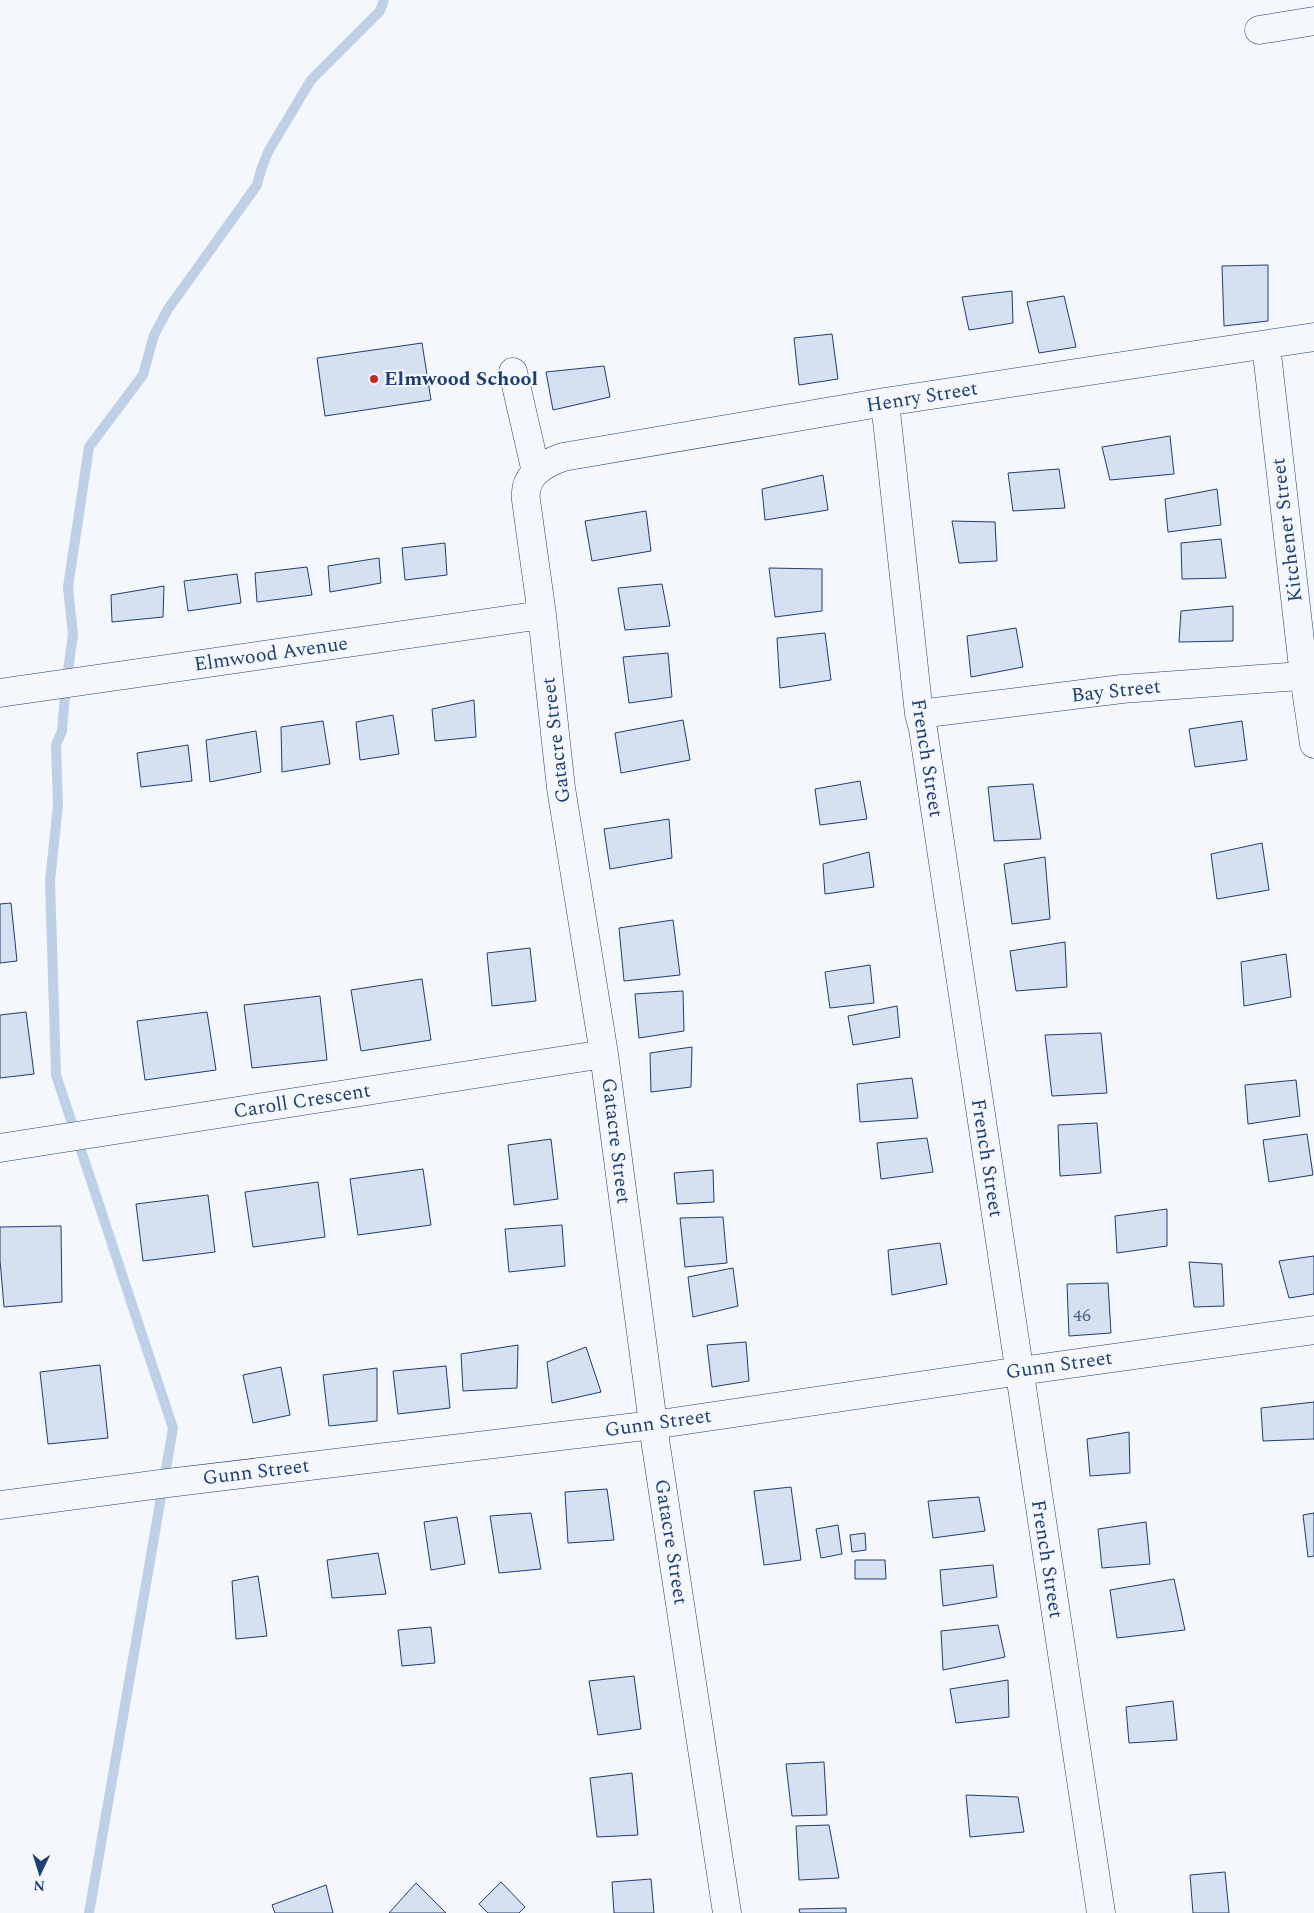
<svg xmlns="http://www.w3.org/2000/svg" width="1314" height="1913" font-family="Spectral,serif">
<style>
.lines{fill:none;stroke-linecap:round;stroke-linejoin:round}
.stream{stroke:#bed0e5;stroke-width:10}
.building{fill:#d5e0f0;stroke:#1d3f73}
.street-casing{stroke:#1d3f73;stroke-width:29}
.street{stroke:#f4f7fb;stroke-width:28}
.poi-dot{fill:#c62828;stroke:#f4f7fb;stroke-width:2}
.labels{text-anchor:middle;dominant-baseline:central;stroke-width:4;stroke-linejoin:round;paint-order:stroke}
.number-label{font-size:18px;fill:#4b6792}
.poi-label{font-size:20px;font-weight:bold;fill:#1d3f73;stroke:#f4f7fb;text-anchor:start}
.street-label{font-size:20px;fill:#1d3f73;stroke:#f4f7fb}
</style>
<rect width="100%" height="100%" fill="#f4f7fb"/>
<g class="lines">
<path class="stream" d="M 89,1913 L 173,1428 L 56,1075 L 50,881 L 58,805 L 56,745 L 62,731 L 66,684 L 73,635 L 68,587 L 89,447 L 143,375 L 154,335 L 168,309 L 257,185 L 261,170 L 268,152 L 311,80 L 380,11 L 384,0"/>
</g>
<path class="building" d="M 1268,265 L 1268,321 L 1224,326 L 1222,266 Z
M 1012,291 L 1013,323 L 969,330 L 962,297 Z
M 1064,296 L 1076,347 L 1039,353 L 1027,302 Z
M 832,334 L 838,379 L 799,385 L 794,338 Z
M 422,343 L 431,400 L 325,416 L 317,358 Z
M 604,366 L 610,397 L 553,410 L 546,372 Z
M 1170,436 L 1174,474 L 1110,480 L 1102,447 Z
M 1059,469 L 1065,508 L 1013,511 L 1008,473 Z
M 823,475 L 828,510 L 765,520 L 762,489 Z
M 1217,489 L 1221,525 L 1168,532 L 1165,499 Z
M 646,511 L 651,551 L 592,561 L 585,521 Z
M 952,521 L 995,522 L 997,561 L 959,563 Z
M 1221,539 L 1226,578 L 1182,579 L 1181,543 Z
M 445,543 L 447,575 L 405,580 L 402,548 Z
M 379,558 L 381,583 L 330,592 L 328,566 Z
M 307,567 L 312,595 L 257,602 L 255,573 Z
M 769,568 L 822,569 L 822,611 L 775,617 Z
M 237,574 L 241,603 L 188,611 L 184,581 Z
M 662,584 L 670,626 L 625,630 L 618,588 Z
M 164,586 L 163,617 L 112,622 L 111,595 Z
M 1233,606 L 1233,641 L 1179,642 L 1181,611 Z
M 1016,628 L 1023,667 L 971,677 L 967,636 Z
M 825,633 L 831,680 L 780,688 L 777,638 Z
M 668,653 L 672,697 L 629,703 L 623,657 Z
M 474,700 L 476,737 L 435,741 L 432,709 Z
M 393,715 L 399,754 L 360,760 L 356,722 Z
M 683,720 L 690,760 L 621,773 L 615,733 Z
M 323,721 L 330,764 L 282,772 L 281,727 Z
M 1242,721 L 1247,760 L 1195,767 L 1189,729 Z
M 256,731 L 261,772 L 210,782 L 206,740 Z
M 188,745 L 192,781 L 141,787 L 137,753 Z
M 860,781 L 867,819 L 820,825 L 815,789 Z
M 1033,784 L 1041,839 L 994,841 L 988,787 Z
M 669,819 L 672,858 L 610,869 L 604,829 Z
M 1262,843 L 1269,890 L 1217,899 L 1211,854 Z
M 869,852 L 874,887 L 825,894 L 823,864 Z
M 1045,857 L 1050,919 L 1012,924 L 1004,864 Z
M 11,903 L 17,961 L 0,963 L 0,904 Z
M 673,920 L 680,975 L 624,981 L 619,928 Z
M 1065,942 L 1067,987 L 1016,991 L 1010,951 Z
M 530,948 L 536,1001 L 492,1006 L 487,953 Z
M 1286,954 L 1291,997 L 1244,1006 L 1241,962 Z
M 870,965 L 874,1003 L 830,1008 L 825,972 Z
M 422,979 L 431,1040 L 361,1051 L 351,990 Z
M 683,991 L 684,1031 L 639,1038 L 635,994 Z
M 320,996 L 327,1060 L 252,1068 L 244,1005 Z
M 897,1006 L 900,1037 L 853,1045 L 848,1016 Z
M 26,1012 L 34,1074 L 0,1078 L 0,1015 Z
M 207,1012 L 216,1070 L 145,1080 L 137,1021 Z
M 1101,1033 L 1107,1093 L 1052,1096 L 1045,1035 Z
M 692,1047 L 691,1087 L 651,1092 L 650,1053 Z
M 912,1078 L 918,1118 L 860,1122 L 857,1084 Z
M 1296,1080 L 1300,1116 L 1248,1124 L 1245,1085 Z
M 1097,1123 L 1101,1173 L 1060,1176 L 1058,1125 Z
M 1307,1134 L 1313,1175 L 1269,1182 L 1263,1140 Z
M 927,1138 L 933,1172 L 881,1179 L 877,1143 Z
M 551,1139 L 558,1199 L 514,1205 L 508,1145 Z
M 423,1169 L 431,1225 L 358,1235 L 350,1179 Z
M 713,1170 L 714,1202 L 677,1204 L 674,1173 Z
M 318,1182 L 325,1237 L 253,1247 L 245,1192 Z
M 208,1195 L 215,1252 L 143,1261 L 136,1204 Z
M 1167,1209 L 1167,1246 L 1117,1253 L 1115,1216 Z
M 723,1217 L 727,1263 L 685,1267 L 680,1218 Z
M 562,1225 L 565,1266 L 509,1272 L 505,1229 Z
M 61,1226 L 62,1302 L 4,1307 L 0,1260 L 0,1227 Z
M 940,1243 L 947,1284 L 892,1295 L 888,1250 Z
M 1314,1256 L 1314,1294 L 1289,1298 L 1279,1261 Z
M 1189,1262 L 1222,1264 L 1224,1306 L 1194,1307 Z
M 733,1268 L 738,1306 L 693,1317 L 688,1277 Z
M 1108,1283 L 1111,1333 L 1069,1336 L 1067,1284 Z
M 746,1342 L 749,1381 L 712,1387 L 707,1345 Z
M 518,1345 L 517,1388 L 463,1391 L 461,1354 Z
M 586,1347 L 601,1392 L 552,1403 L 547,1362 Z
M 100,1365 L 108,1438 L 48,1444 L 40,1372 Z
M 446,1366 L 450,1408 L 398,1414 L 393,1371 Z
M 281,1367 L 290,1415 L 253,1423 L 243,1375 Z
M 377,1368 L 377,1421 L 329,1426 L 323,1375 Z
M 1314,1402 L 1314,1439 L 1263,1441 L 1261,1408 Z
M 1129,1432 L 1130,1473 L 1090,1476 L 1087,1439 Z
M 791,1487 L 801,1560 L 764,1565 L 754,1491 Z
M 607,1489 L 614,1540 L 568,1543 L 565,1492 Z
M 979,1497 L 985,1531 L 933,1538 L 928,1501 Z
M 531,1513 L 541,1569 L 499,1573 L 490,1516 Z
M 1314,1513 L 1314,1556 L 1308,1557 L 1303,1515 Z
M 457,1517 L 465,1564 L 431,1570 L 424,1522 Z
M 1146,1522 L 1150,1564 L 1102,1568 L 1098,1529 Z
M 838,1525 L 842,1554 L 821,1558 L 816,1529 Z
M 865,1533 L 866,1550 L 852,1552 L 850,1535 Z
M 378,1553 L 386,1594 L 332,1598 L 327,1560 Z
M 855,1560 L 885,1560 L 886,1579 L 855,1579 Z
M 993,1565 L 997,1597 L 943,1606 L 940,1570 Z
M 258,1576 L 267,1636 L 236,1639 L 232,1581 Z
M 1174,1579 L 1185,1630 L 1117,1638 L 1110,1590 Z
M 998,1625 L 1005,1657 L 943,1670 L 941,1631 Z
M 431,1627 L 435,1663 L 402,1666 L 398,1630 Z
M 634,1676 L 641,1729 L 598,1735 L 589,1681 Z
M 1008,1680 L 1009,1717 L 956,1723 L 950,1689 Z
M 1173,1701 L 1177,1740 L 1129,1743 L 1126,1707 Z
M 824,1762 L 827,1815 L 792,1816 L 786,1764 Z
M 632,1773 L 638,1835 L 597,1837 L 590,1778 Z
M 966,1795 L 1018,1797 L 1024,1832 L 970,1837 Z
M 829,1825 L 839,1878 L 799,1880 L 796,1826 Z
M 1225,1872 L 1229,1913 L 1193,1913 L 1190,1875 Z
M 651,1879 L 654,1913 L 614,1913 L 612,1882 Z
M 501,1882 L 525,1907 L 519,1913 L 488,1913 L 479,1904 Z
M 416,1883 L 446,1913 L 389,1913 Z
M 326,1885 L 333,1913 L 275,1913 L 272,1905 Z
M 846,1908 L 846,1913 L 800,1913 L 799,1909 Z"/>
<g class="lines">
<defs>
<path id="street" d="M 1259,30 L 1314,21
M 1266,345 L 1304,676 L 1314,744
M 513,372 L 536,472
M 885,402 L 919,714 L 923,729 L 1101,1913
M 0,693 L 542,615
M 919,714 L 1122,689 L 1314,675
M 0,1148 L 604,1054
M 0,1505 L 168,1483 L 653,1425 L 1020,1371 L 1314,1330
M 727,1913 L 656,1446 L 604,1054 L 561,788 L 542,615 L 526,500 C 523,476 543,464 563,457 L 885,402 L 1314,337"/>
</defs>
<use href="#street" class="street-casing"/>
<use href="#street" class="street"/>
</g>
<circle class="poi-dot" cx="374" cy="379" r="5"/>
<g class="labels">
<g class="number-label">
<text x="1082" y="1315">46</text>
</g>
<g class="poi-label">
<text x="384" y="379">Elmwood School</text>
</g>
<g class="street-label">
<text transform="translate(922 397) rotate(-9)">Henry Street</text>
<text transform="translate(1287 530) rotate(-97)">Kitchener Street</text>
<text transform="translate(271 654) rotate(-8)">Elmwood Avenue</text>
<text transform="translate(1116 691) rotate(-6)">Bay Street</text>
<text transform="translate(556 740) rotate(-97)">Gatacre Street</text>
<text transform="translate(927 758) rotate(81)">French Street</text>
<text transform="translate(302 1101) rotate(-9)">Caroll Crescent</text>
<text transform="translate(616 1141) rotate(83)">Gatacre Street</text>
<text transform="translate(987 1158) rotate(81)">French Street</text>
<text transform="translate(1059 1365) rotate(-8)">Gunn Street</text>
<text transform="translate(658 1423) rotate(-8)">Gunn Street</text>
<text transform="translate(256 1472) rotate(-7)">Gunn Street</text>
<text transform="translate(671 1542) rotate(81)">Gatacre Street</text>
<text transform="translate(1047 1559) rotate(81)">French Street</text>
</g>
</g>
<g transform="translate(40 1873) rotate(184)" stroke="#f4f7fb" stroke-width="4" paint-order="stroke">
<path d="M0-4L9 19L0 12L-9 19Z" fill="#1d3f73"/>
<text y="-8" font-size="14" font-weight="bold" text-anchor="middle" fill="#1d3f73">N</text>
</g>
</svg>
